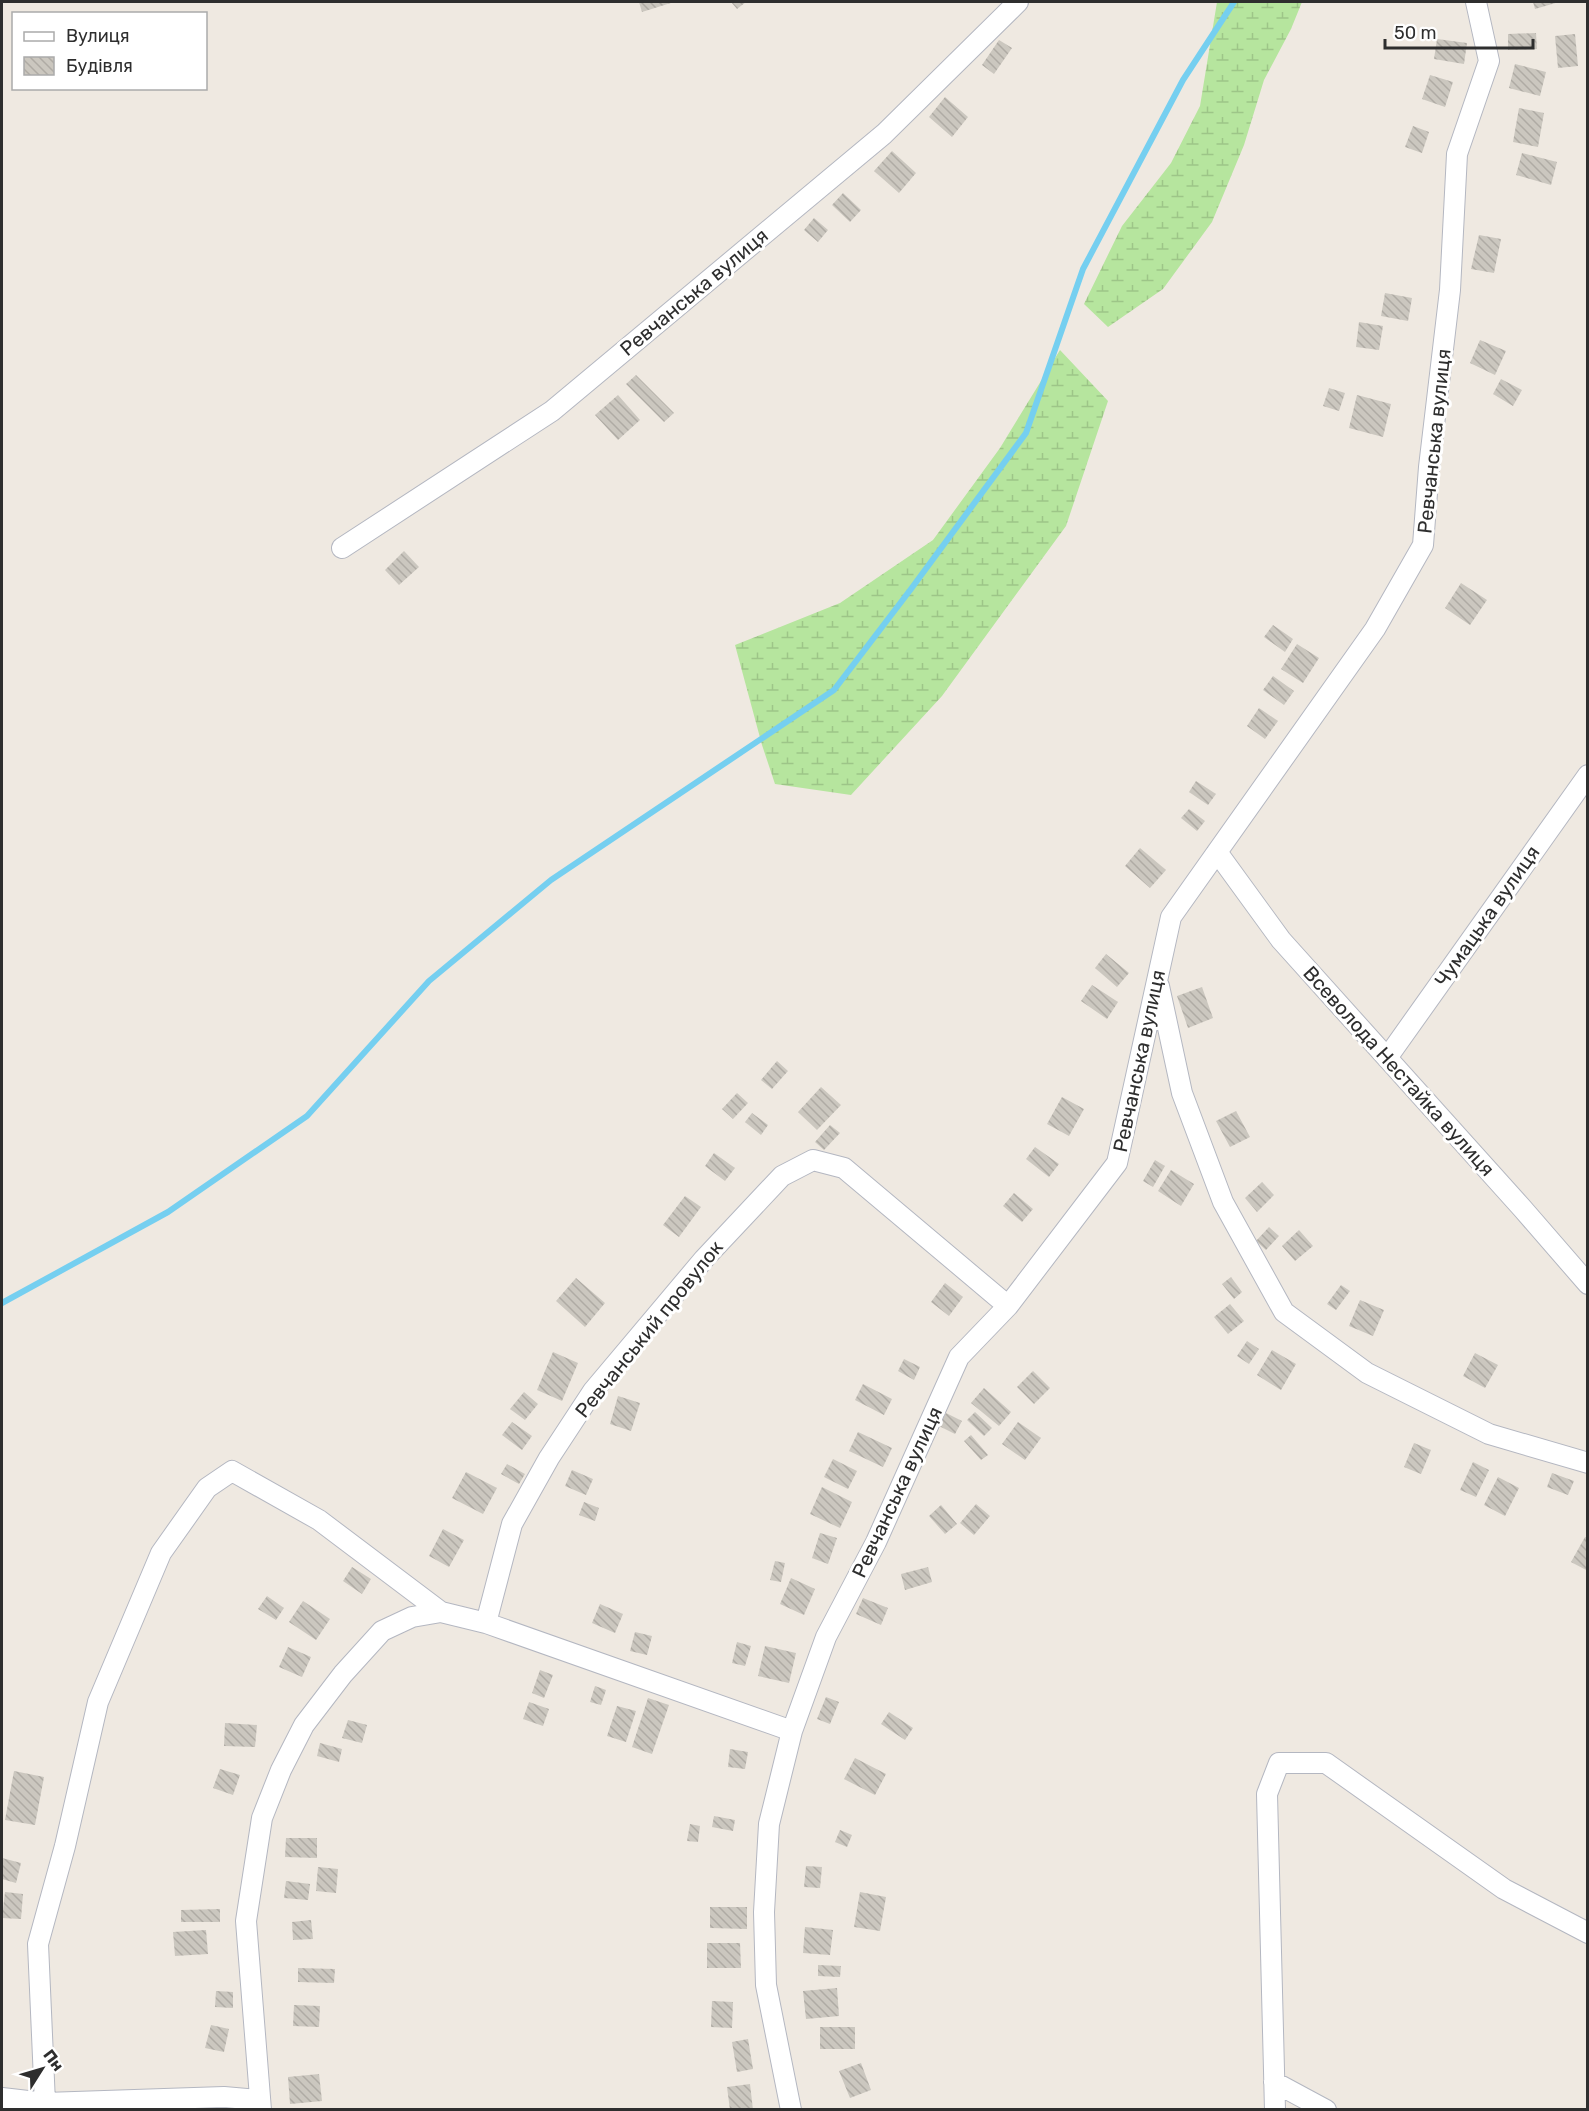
<svg xmlns="http://www.w3.org/2000/svg" width="1589" height="2111" font-family="Rubik,sans-serif">
<style>
.wetland{fill:url(#wetland-marsh)}
.lines{fill:none;stroke-linecap:round;stroke-linejoin:round}
.stream{stroke:#75cff0;stroke-width:6}
.building{fill:url(#building-back-hatch)}
.minor-casing{stroke:#b4b7c1;stroke-width:22}
.minor{stroke:#fff;stroke-width:20}
.labels{text-anchor:middle;dominant-baseline:central;stroke-width:6;stroke-linejoin:round;paint-order:stroke}
.street-label{font-size:20px;fill:#2e2e2e;stroke:#fff}
</style>
<defs>
<pattern id="wetland-marsh" width="20" height="14" patternUnits="userSpaceOnUse" patternTransform="scale(1.5)"><rect width="20" height="14" fill="#b6e59e"/><path d="M1 5h8M5 5V1M11 12h8M15 12V8" fill="none" stroke="#9dc588"/></pattern>
<pattern id="building-back-hatch" width="6" height="6" patternUnits="userSpaceOnUse" patternTransform="scale(1.5)"><rect width="6" height="6" fill="#cbc7bf"/><path d="M-1 5l2 2M0 0l6 6M5-1l2 2" fill="none" stroke="#afaba4"/></pattern>
</defs>
<rect width="100%" height="100%" fill="#efe9e1"/>
<path class="wetland" d="M 1217,2 L 1302,2 L 1291,29 L 1264,80 L 1244,145 L 1212,222 L 1163,289 L 1108,327 L 1084,304 L 1122,226 L 1171,163 L 1200,106 Z
M 1060,350 L 1108,401 L 1066,526 L 942,696 L 851,795 L 775,784 L 762,745 L 735,645 L 840,603 L 933,540 L 1000,448 Z"/>
<g class="lines">
<path class="stream" d="M 2,1303 L 168,1212 L 307,1116 L 429,981 L 551,880 L 834,690 L 911,589 L 1026,433 L 1083,269 L 1183,80 L 1234,2"/>
</g>
<path class="building" d="M 639,2 L 674,2 L 642,12 Z
M 731,2 L 746,2 L 737,9 Z
M 1533,2 L 1559,2 L 1535,9 Z
M 1536,33 L 1537,49 L 1508,50 L 1508,34 Z
M 1575,34 L 1578,66 L 1558,68 L 1555,36 Z
M 1437,39 L 1467,43 L 1464,64 L 1434,59 Z
M 999,40 L 1012,48 L 994,74 L 982,65 Z
M 1515,64 L 1546,72 L 1540,96 L 1509,88 Z
M 1430,75 L 1453,82 L 1445,107 L 1422,99 Z
M 945,97 L 968,117 L 952,137 L 929,117 Z
M 1519,108 L 1544,113 L 1538,147 L 1513,142 Z
M 1413,126 L 1429,132 L 1422,153 L 1405,147 Z
M 892,151 L 916,173 L 899,193 L 874,171 Z
M 1522,153 L 1557,162 L 1551,185 L 1516,175 Z
M 843,193 L 861,210 L 850,222 L 832,205 Z
M 814,218 L 828,230 L 818,242 L 804,230 Z
M 1479,235 L 1501,239 L 1494,273 L 1471,269 Z
M 1385,293 L 1412,298 L 1408,321 L 1381,316 Z
M 1359,322 L 1383,326 L 1379,350 L 1356,347 Z
M 1480,340 L 1506,351 L 1495,375 L 1470,363 Z
M 636,375 L 674,413 L 664,422 L 626,384 Z
M 1501,379 L 1522,390 L 1513,406 L 1493,394 Z
M 1329,388 L 1345,393 L 1339,411 L 1323,406 Z
M 618,395 L 640,420 L 618,440 L 595,415 Z
M 1357,395 L 1391,404 L 1383,437 L 1349,428 Z
M 404,551 L 419,567 L 399,585 L 385,570 Z
M 1461,583 L 1487,600 L 1470,625 L 1445,608 Z
M 1273,625 L 1293,639 L 1285,652 L 1264,637 Z
M 1297,644 L 1319,658 L 1303,683 L 1281,669 Z
M 1273,676 L 1294,691 L 1284,705 L 1263,690 Z
M 1259,708 L 1278,721 L 1265,739 L 1247,726 Z
M 1196,781 L 1216,794 L 1208,805 L 1189,792 Z
M 1189,809 L 1205,821 L 1197,831 L 1181,818 Z
M 1140,848 L 1166,870 L 1150,888 L 1125,866 Z
M 1106,954 L 1129,973 L 1117,987 L 1095,968 Z
M 1092,985 L 1118,1002 L 1107,1019 L 1081,1001 Z
M 1202,987 L 1213,1018 L 1188,1028 L 1177,996 Z
M 777,1061 L 788,1071 L 772,1089 L 761,1080 Z
M 821,1087 L 841,1105 L 817,1130 L 798,1112 Z
M 737,1093 L 748,1103 L 733,1119 L 722,1109 Z
M 1062,1097 L 1084,1109 L 1069,1136 L 1047,1124 Z
M 1236,1111 L 1250,1137 L 1230,1147 L 1216,1121 Z
M 752,1113 L 768,1125 L 761,1135 L 745,1122 Z
M 830,1125 L 840,1133 L 824,1150 L 815,1142 Z
M 1035,1147 L 1059,1164 L 1049,1177 L 1026,1159 Z
M 714,1153 L 735,1168 L 725,1181 L 705,1166 Z
M 1155,1160 L 1165,1166 L 1153,1187 L 1143,1181 Z
M 1171,1170 L 1194,1184 L 1181,1206 L 1158,1191 Z
M 1262,1182 L 1274,1195 L 1257,1212 L 1245,1198 Z
M 1014,1193 L 1033,1209 L 1022,1222 L 1003,1206 Z
M 685,1196 L 701,1207 L 679,1237 L 663,1225 Z
M 1269,1227 L 1279,1236 L 1266,1250 L 1256,1241 Z
M 1299,1230 L 1313,1246 L 1295,1261 L 1282,1246 Z
M 1231,1277 L 1242,1292 L 1234,1299 L 1222,1284 Z
M 576,1278 L 605,1303 L 585,1327 L 556,1301 Z
M 945,1283 L 963,1297 L 949,1316 L 931,1302 Z
M 1341,1285 L 1350,1291 L 1336,1310 L 1327,1304 Z
M 1360,1300 L 1384,1310 L 1373,1336 L 1349,1326 Z
M 1230,1304 L 1244,1321 L 1228,1334 L 1214,1317 Z
M 1247,1341 L 1259,1349 L 1249,1364 L 1237,1356 Z
M 1272,1350 L 1296,1364 L 1281,1390 L 1257,1375 Z
M 553,1352 L 578,1363 L 562,1401 L 537,1390 Z
M 1475,1353 L 1498,1365 L 1485,1388 L 1463,1376 Z
M 904,1359 L 920,1367 L 914,1380 L 898,1371 Z
M 1033,1371 L 1050,1388 L 1034,1404 L 1017,1387 Z
M 863,1384 L 892,1399 L 884,1415 L 855,1400 Z
M 984,1388 L 1011,1412 L 999,1426 L 971,1403 Z
M 524,1392 L 538,1404 L 525,1420 L 510,1409 Z
M 618,1396 L 640,1403 L 631,1431 L 610,1424 Z
M 975,1412 L 992,1428 L 984,1436 L 967,1420 Z
M 946,1413 L 962,1421 L 955,1434 L 939,1426 Z
M 512,1422 L 532,1436 L 522,1450 L 502,1435 Z
M 1018,1422 L 1041,1438 L 1025,1460 L 1002,1444 Z
M 858,1432 L 892,1448 L 883,1467 L 849,1451 Z
M 971,1435 L 988,1455 L 981,1460 L 964,1441 Z
M 1414,1443 L 1431,1450 L 1421,1474 L 1404,1467 Z
M 833,1459 L 857,1471 L 848,1489 L 824,1477 Z
M 1473,1462 L 1489,1470 L 1476,1497 L 1460,1490 Z
M 507,1464 L 525,1474 L 519,1484 L 501,1474 Z
M 572,1470 L 593,1479 L 586,1495 L 565,1486 Z
M 466,1472 L 497,1488 L 483,1514 L 452,1498 Z
M 1552,1473 L 1574,1481 L 1568,1495 L 1547,1487 Z
M 1498,1477 L 1519,1488 L 1505,1516 L 1484,1505 Z
M 822,1487 L 852,1502 L 840,1528 L 810,1514 Z
M 584,1502 L 599,1508 L 595,1521 L 579,1515 Z
M 976,1504 L 990,1516 L 974,1535 L 960,1523 Z
M 941,1505 L 957,1524 L 945,1534 L 929,1516 Z
M 443,1529 L 464,1540 L 449,1567 L 429,1556 Z
M 820,1533 L 837,1538 L 828,1564 L 812,1558 Z
M 1585,1537 L 1588,1538 L 1588,1571 L 1571,1562 Z
M 775,1561 L 785,1563 L 781,1582 L 770,1580 Z
M 352,1567 L 371,1579 L 362,1594 L 343,1581 Z
M 928,1567 L 932,1582 L 905,1590 L 901,1574 Z
M 791,1578 L 815,1589 L 804,1615 L 780,1604 Z
M 267,1596 L 284,1608 L 276,1620 L 258,1609 Z
M 863,1598 L 888,1608 L 881,1625 L 856,1614 Z
M 303,1601 L 330,1619 L 316,1640 L 289,1622 Z
M 600,1604 L 623,1614 L 615,1633 L 592,1623 Z
M 635,1632 L 652,1636 L 647,1655 L 630,1651 Z
M 737,1642 L 751,1646 L 745,1666 L 732,1663 Z
M 765,1646 L 796,1653 L 789,1683 L 758,1676 Z
M 288,1647 L 311,1657 L 302,1677 L 279,1667 Z
M 540,1670 L 553,1675 L 544,1698 L 532,1693 Z
M 595,1686 L 606,1690 L 601,1705 L 590,1702 Z
M 826,1697 L 839,1702 L 830,1724 L 817,1719 Z
M 648,1698 L 669,1705 L 652,1754 L 632,1747 Z
M 529,1702 L 549,1709 L 543,1726 L 523,1719 Z
M 617,1706 L 636,1711 L 626,1742 L 607,1736 Z
M 889,1712 L 913,1728 L 905,1740 L 881,1724 Z
M 348,1720 L 367,1725 L 362,1743 L 342,1738 Z
M 225,1723 L 257,1725 L 255,1747 L 224,1746 Z
M 320,1743 L 342,1749 L 339,1762 L 317,1756 Z
M 730,1749 L 748,1752 L 745,1769 L 728,1767 Z
M 855,1758 L 886,1774 L 875,1795 L 844,1779 Z
M 220,1769 L 240,1775 L 233,1795 L 213,1788 Z
M 14,1771 L 44,1777 L 35,1825 L 5,1820 Z
M 714,1816 L 735,1820 L 733,1831 L 712,1827 Z
M 690,1824 L 700,1826 L 698,1842 L 687,1841 Z
M 840,1830 L 852,1835 L 847,1847 L 835,1842 Z
M 286,1838 L 317,1838 L 317,1858 L 285,1857 Z
M 2,1858 L 21,1863 L 16,1883 L 2,1879 Z
M 806,1866 L 822,1867 L 820,1888 L 804,1887 Z
M 318,1867 L 338,1869 L 336,1893 L 316,1891 Z
M 286,1881 L 310,1884 L 308,1900 L 284,1898 Z
M 5,1892 L 23,1894 L 21,1919 L 2,1918 Z
M 860,1892 L 886,1897 L 880,1931 L 854,1927 Z
M 710,1907 L 747,1907 L 747,1929 L 710,1928 Z
M 220,1909 L 220,1922 L 181,1922 L 181,1910 Z
M 311,1920 L 313,1939 L 293,1940 L 292,1922 Z
M 805,1927 L 833,1930 L 830,1955 L 803,1953 Z
M 206,1930 L 208,1954 L 175,1956 L 173,1932 Z
M 707,1943 L 740,1943 L 741,1968 L 707,1968 Z
M 818,1965 L 841,1966 L 840,1977 L 818,1976 Z
M 298,1968 L 335,1969 L 334,1983 L 298,1982 Z
M 837,1988 L 839,2016 L 806,2019 L 803,1991 Z
M 216,1991 L 233,1992 L 233,2008 L 215,2007 Z
M 712,2001 L 733,2002 L 732,2028 L 711,2027 Z
M 294,2005 L 320,2006 L 319,2027 L 293,2026 Z
M 211,2025 L 229,2029 L 224,2052 L 205,2048 Z
M 820,2027 L 855,2027 L 855,2049 L 820,2049 Z
M 748,2039 L 753,2069 L 737,2072 L 732,2042 Z
M 861,2063 L 871,2090 L 850,2098 L 839,2071 Z
M 319,2074 L 322,2101 L 290,2104 L 288,2077 Z
M 750,2084 L 753,2110 L 730,2110 L 727,2087 Z"/>
<g class="lines">
<defs>
<path id="minor" d="M 342,548 L 552,411 L 884,134 L 1018,2
M 1217,852 L 1281,940 L 1522,1208 L 1588,1284
M 1159,986 L 1182,1093 L 1223,1202 L 1284,1312 L 1367,1373 L 1489,1434 L 1588,1463
M 1387,1058 L 1588,775
M 792,1731 L 486,1623 L 512,1524 L 549,1458 L 593,1391 L 704,1259 L 782,1176 L 813,1160 L 844,1168 L 1008,1306
M 1274,2082 L 1326,2110
M 2,2098 L 45,2103
M 260,2100 L 224,2097 L 45,2103 L 38,1944 L 65,1846 L 98,1702 L 161,1553 L 207,1488 L 232,1471 L 319,1520 L 441,1612
M 261,2110 L 246,1921 L 262,1818 L 281,1770 L 304,1725 L 343,1674 L 382,1631 L 412,1617 L 441,1612 L 486,1623
M 791,2110 L 766,1985 L 764,1912 L 769,1824 L 792,1731 L 826,1637 L 876,1542 L 959,1357 L 1008,1306 L 1117,1163 L 1171,917 L 1375,629 L 1423,545 L 1429,467 L 1450,290 L 1457,154 L 1489,61 L 1476,2
M 1275,2110 L 1267,1794 L 1279,1763 L 1326,1763 L 1504,1889 L 1588,1933"/>
</defs>
<use href="#minor" class="minor-casing"/>
<use href="#minor" class="minor"/>
</g>
<g class="labels">
<g class="street-label">
<text transform="translate(694 292) rotate(-40)">Ревчанська вулиця</text>
<text transform="translate(1434 441) rotate(-84)">Ревчанська вулиця</text>
<text transform="translate(1487 916) rotate(-55)">Чумацька вулиця</text>
<text transform="translate(1139 1061) rotate(-78)">Ревчанська вулиця</text>
<text transform="translate(1399 1071) rotate(48)">Всеволода Нестайка вулиця</text>
<text transform="translate(649 1329) rotate(-51)">Ревчанський провулок</text>
<text transform="translate(897 1492) rotate(-65)">Ревчанська вулиця</text>
</g>
</g>
<rect width="1589" height="2111" fill="none" stroke="#2e2e2e" stroke-width="6"/>
<rect x="12" y="12" width="195" height="78" fill="#ffffff" stroke="#ababab" stroke-width="1.5"/>
<rect x="24" y="32" width="30" height="9" fill="#ffffff" stroke="#ababab" stroke-width="1.5"/>
<text x="66" y="42" font-size="18" fill="#2e2e2e">Вулиця</text>
<rect x="24" y="57" width="30" height="18" fill="url(#building-back-hatch)" stroke="#ababab" stroke-width="1.5"/>
<text x="66" y="72" font-size="18" fill="#2e2e2e">Будівля</text>
<g transform="translate(42 2069) rotate(53)" stroke="#ffffff" stroke-width="4.5" paint-order="stroke">
<path d="M0-4.5L10 22L0 15L-10 22Z" fill="#2e2e2e"/>
<text y="-9" font-size="16" font-weight="bold" text-anchor="middle" fill="#2e2e2e">Пн</text>
</g>
<path d="M1385 39v9h148v-9" fill="none" stroke="#2e2e2e" stroke-width="3"/>
<text x="1394" y="39" font-size="18" fill="#2e2e2e" stroke="#ffffff" stroke-width="4.5" paint-order="stroke">50 m</text>
</svg>
